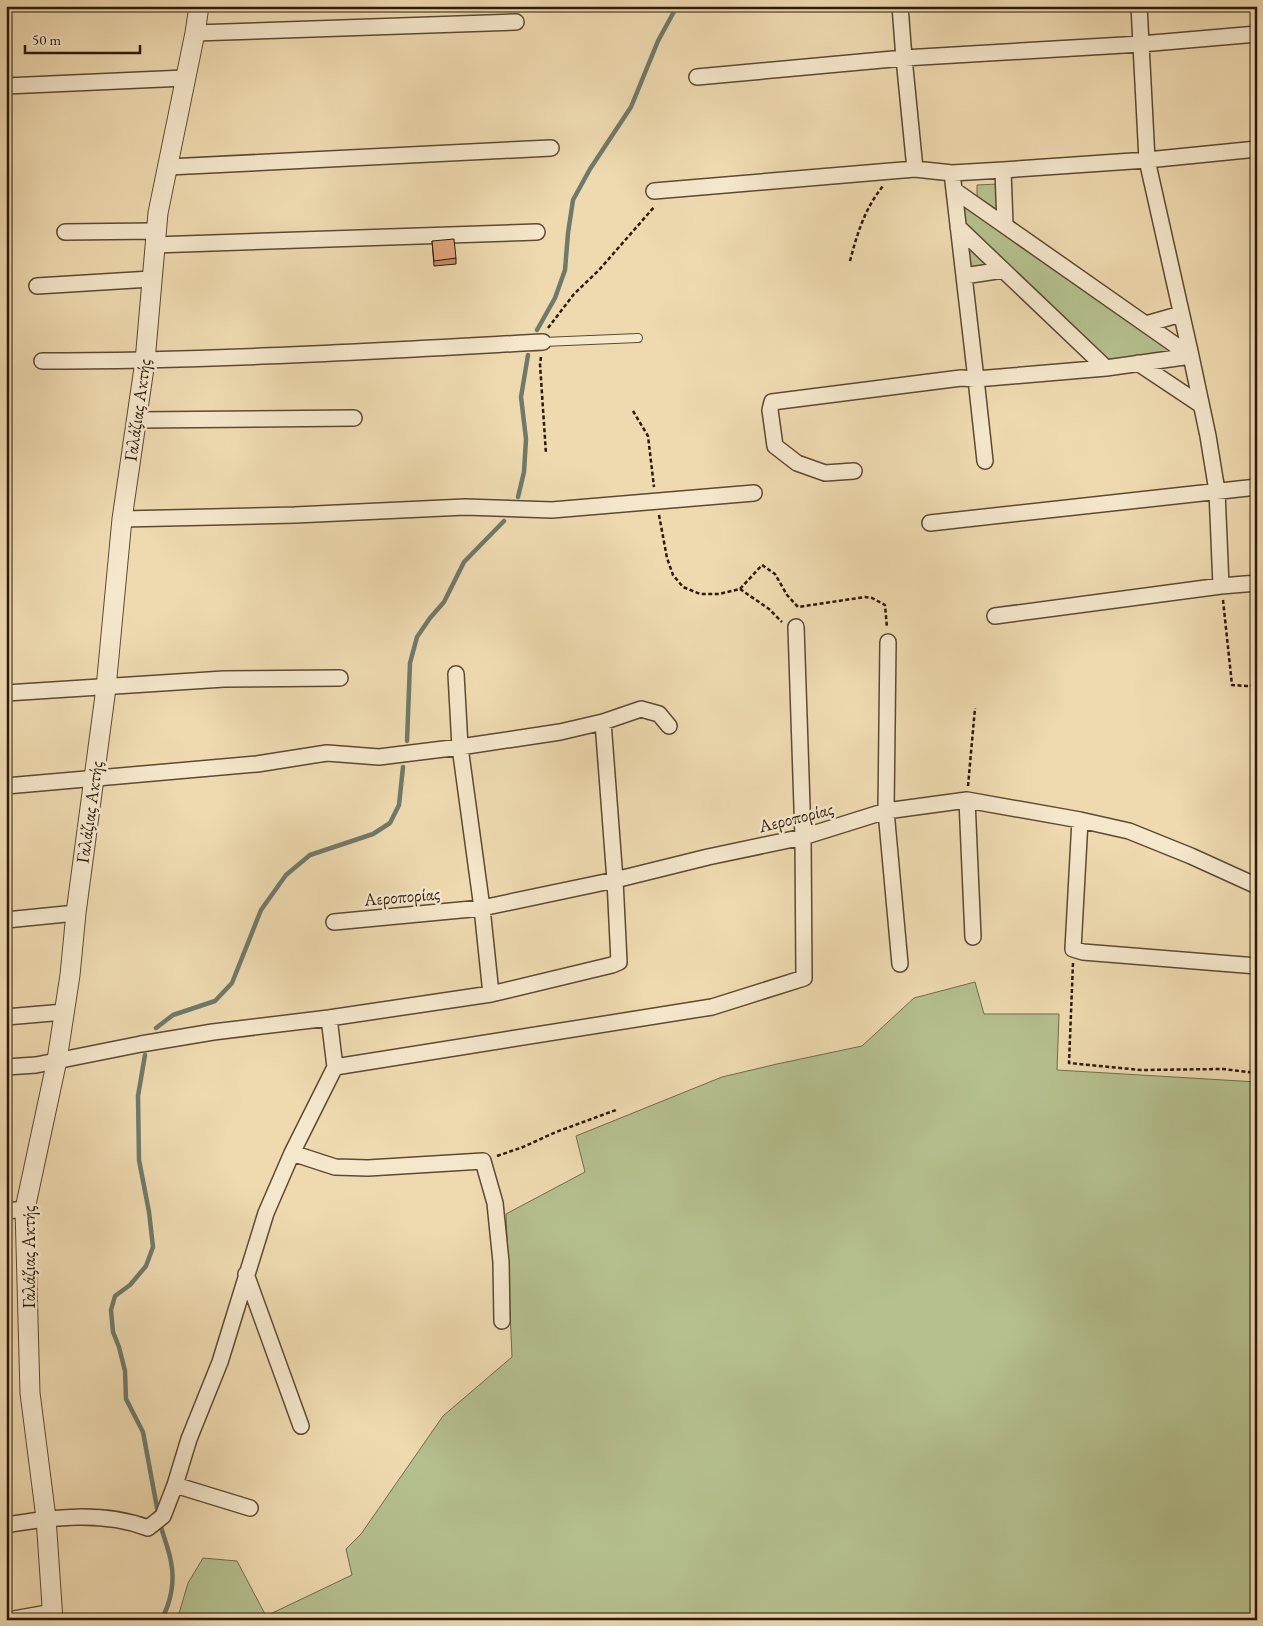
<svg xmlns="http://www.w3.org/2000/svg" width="1263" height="1626" font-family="'EB Garamond',serif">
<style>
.green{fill:#b5c08e;stroke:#706d4a}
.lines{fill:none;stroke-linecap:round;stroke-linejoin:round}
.stream{stroke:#6e7a6b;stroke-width:4.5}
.service-casing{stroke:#5c4a31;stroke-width:10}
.minor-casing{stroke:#5c4a31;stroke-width:18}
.tertiary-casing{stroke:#5c4a31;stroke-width:21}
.path{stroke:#2b1a07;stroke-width:2.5;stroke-dasharray:4 2.5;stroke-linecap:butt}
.service{stroke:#f5e7cc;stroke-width:8}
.minor{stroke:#f5e7cc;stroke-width:15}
.tertiary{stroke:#f5e7cc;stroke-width:19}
.wall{fill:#c28c69;stroke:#2b1a07}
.building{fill:#e2a37a;stroke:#2b1a07}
.labels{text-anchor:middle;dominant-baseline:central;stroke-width:5;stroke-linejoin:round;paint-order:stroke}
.street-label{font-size:18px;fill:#2b1a07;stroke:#f5e7cc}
</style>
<rect width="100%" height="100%" fill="#efdab0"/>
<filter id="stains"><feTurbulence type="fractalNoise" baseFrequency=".004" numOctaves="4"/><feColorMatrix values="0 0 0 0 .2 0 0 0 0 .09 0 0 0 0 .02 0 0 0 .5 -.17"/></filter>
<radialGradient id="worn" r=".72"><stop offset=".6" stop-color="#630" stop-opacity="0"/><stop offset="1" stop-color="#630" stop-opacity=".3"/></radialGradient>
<path class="green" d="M 998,184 L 998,215 L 977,199 L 977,185 Z
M 963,204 L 1175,352 L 1109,360 L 965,225 Z
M 967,244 L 991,267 L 968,269 Z
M 975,982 L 984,1014 L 1059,1014 L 1057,1070 L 1257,1082 L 1257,1620 L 177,1620 L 188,1583 L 203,1558 L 237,1561 L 266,1616 L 352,1575 L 346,1549 L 361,1534 L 443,1416 L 512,1357 L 506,1214 L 585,1172 L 576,1136 L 722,1077 L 777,1064 L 862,1046 L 914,998 Z"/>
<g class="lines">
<path class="stream" d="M 537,330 L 555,298 L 565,270 L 568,233 L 573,200 L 590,169 L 631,107 L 658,41 L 677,6
M 518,497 L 524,472 L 526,439 L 521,397 L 528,355
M 407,741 L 410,663 L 417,637 L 430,618 L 444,602 L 464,562 L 504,521
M 156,1028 L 173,1015 L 215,1001 L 232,983 L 261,910 L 286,875 L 310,855 L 373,834 L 390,823 L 399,805 L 403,767
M 145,1055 L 138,1096 L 139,1160 L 149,1212 L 153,1247 L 146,1266 L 130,1285 L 115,1296 L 111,1310 L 113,1332 L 119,1347 L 125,1371 L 126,1399 L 143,1432 L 158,1513
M 160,1523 C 163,1536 169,1549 171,1562 C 175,1581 171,1603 161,1620"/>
<defs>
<path id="service" d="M 543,342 L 638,338"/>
<path id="minor" d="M 900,6 L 904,58 L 915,169 L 952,173 L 1003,170 L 1147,160 L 1257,149
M 195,33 L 516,22
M 697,77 L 904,58 L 1141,44 L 1257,34
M 6,86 L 185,78
M 168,167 L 551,148
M 1003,170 L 1005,225
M 952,173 L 976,379 L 1106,368 L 1191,356 L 1147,160 L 1139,6
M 954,190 L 1191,356 L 1208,436 L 1217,491 L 1221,586
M 654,191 L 915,169
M 958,227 L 1106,368
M 65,232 L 155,231
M 154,245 L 537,232
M 964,276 L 1003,270
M 37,286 L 151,279
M 1146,324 L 1181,314
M 42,361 C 209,361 376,351 543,342
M 1138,363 L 1201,405
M 136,420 L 354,418
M 854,471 L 825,473 L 797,463 L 775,446 L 770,410 L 772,402 L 961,378 L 976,379 L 985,461
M 122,519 L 295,515 L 465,507 L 552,510 L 754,493
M 930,523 L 1257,487
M 995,616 L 1221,586 L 1257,583
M 888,642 L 886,811 L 900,964
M 6,693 L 224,679 L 340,678
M 603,722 L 641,709 L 659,714 L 669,726
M 6,786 L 257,764 L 327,753 L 379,757 L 460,747 L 560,732 L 603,722 L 615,880 L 619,962 L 612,965 L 491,994
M 967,800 L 973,937
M 1080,820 L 1073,949 L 1083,952 L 1257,966
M 6,920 L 76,913
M 334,922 L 482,908 L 615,880 L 708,857 L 803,837 L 886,811 L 967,800 L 1080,820 L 1129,831 L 1191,856 L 1257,886
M 6,1017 L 64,1012
M 329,1018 L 335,1067 L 712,1007 L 804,978 L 803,837 L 796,627
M 6,1067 L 36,1065 L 141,1044 L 213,1032 L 329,1018 L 491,994 L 482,908 L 460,747 L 456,674
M 292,1153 L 335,1167 L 368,1168 L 483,1161 L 495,1203 L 501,1262 L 502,1321
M 6,1211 L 25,1209
M 246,1274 L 301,1426
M 175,1485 L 250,1508
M 6,1525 C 53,1517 103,1511 148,1528 L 163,1516 L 175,1485 L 189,1439 L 220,1362 L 266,1213 L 292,1153 L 335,1067
M 8,1620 L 53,1612"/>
<path id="tertiary" d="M 53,1620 L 46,1518 L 30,1393 L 25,1209 L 57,1060 L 70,975 L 76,913 L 106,688 L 122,519 L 145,361 L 158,213 L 195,33 L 199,6"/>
</defs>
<use href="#service" class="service-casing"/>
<use href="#minor" class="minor-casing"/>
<use href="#tertiary" class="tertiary-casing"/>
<path class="path" d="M 850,261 C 857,234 865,208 883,186
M 548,328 L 574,294 L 599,270 L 655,206
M 541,357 L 540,364 L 546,454
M 633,411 L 648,436 L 654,487
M 659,515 L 667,558 L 673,575 L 683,587 L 700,594 L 719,594 L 740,589 L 762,565 L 775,574 L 787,595 L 798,607 L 865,597 L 872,598 L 885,605 L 887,628
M 740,589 L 769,609 L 782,622
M 1223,600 L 1232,685 L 1247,686 L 1257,685
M 968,786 L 975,708
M 1073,963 L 1069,1063 L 1141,1070 L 1223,1069 L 1257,1073
M 497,1156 L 523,1147 L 556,1132 L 616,1110"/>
<use href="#service" class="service"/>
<use href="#minor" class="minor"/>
<use href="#tertiary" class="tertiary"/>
</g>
<path class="wall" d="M 432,241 L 456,258 L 456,264 L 434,266 Z"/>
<path class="building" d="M 454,239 L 456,258 L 434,261 L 432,241 Z"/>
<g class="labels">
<g class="street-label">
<text transform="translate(137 410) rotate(-82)">Γαλάζιας Ακτής</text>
<text transform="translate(89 812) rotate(-82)">Γαλάζιας Ακτής</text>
<text transform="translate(796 817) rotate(-14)">Αεροπορίας</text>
<text transform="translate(402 896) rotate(-5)">Αεροπορίας</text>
<text transform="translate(28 1257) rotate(-90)">Γαλάζιας Ακτής</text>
</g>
</g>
<rect width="1263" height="1626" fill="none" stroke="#efdab0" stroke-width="25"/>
<rect x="8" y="8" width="1248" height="1611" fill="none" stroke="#2b1a07" stroke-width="2.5"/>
<rect x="12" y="12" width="1238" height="1601" fill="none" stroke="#2b1a07"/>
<path d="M25 45v8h115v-8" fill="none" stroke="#2b1a07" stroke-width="2.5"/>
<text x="32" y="45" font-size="15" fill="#2b1a07" stroke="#f5e7cc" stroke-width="4" paint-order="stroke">50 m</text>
<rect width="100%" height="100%" filter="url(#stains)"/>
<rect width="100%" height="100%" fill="url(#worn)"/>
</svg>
